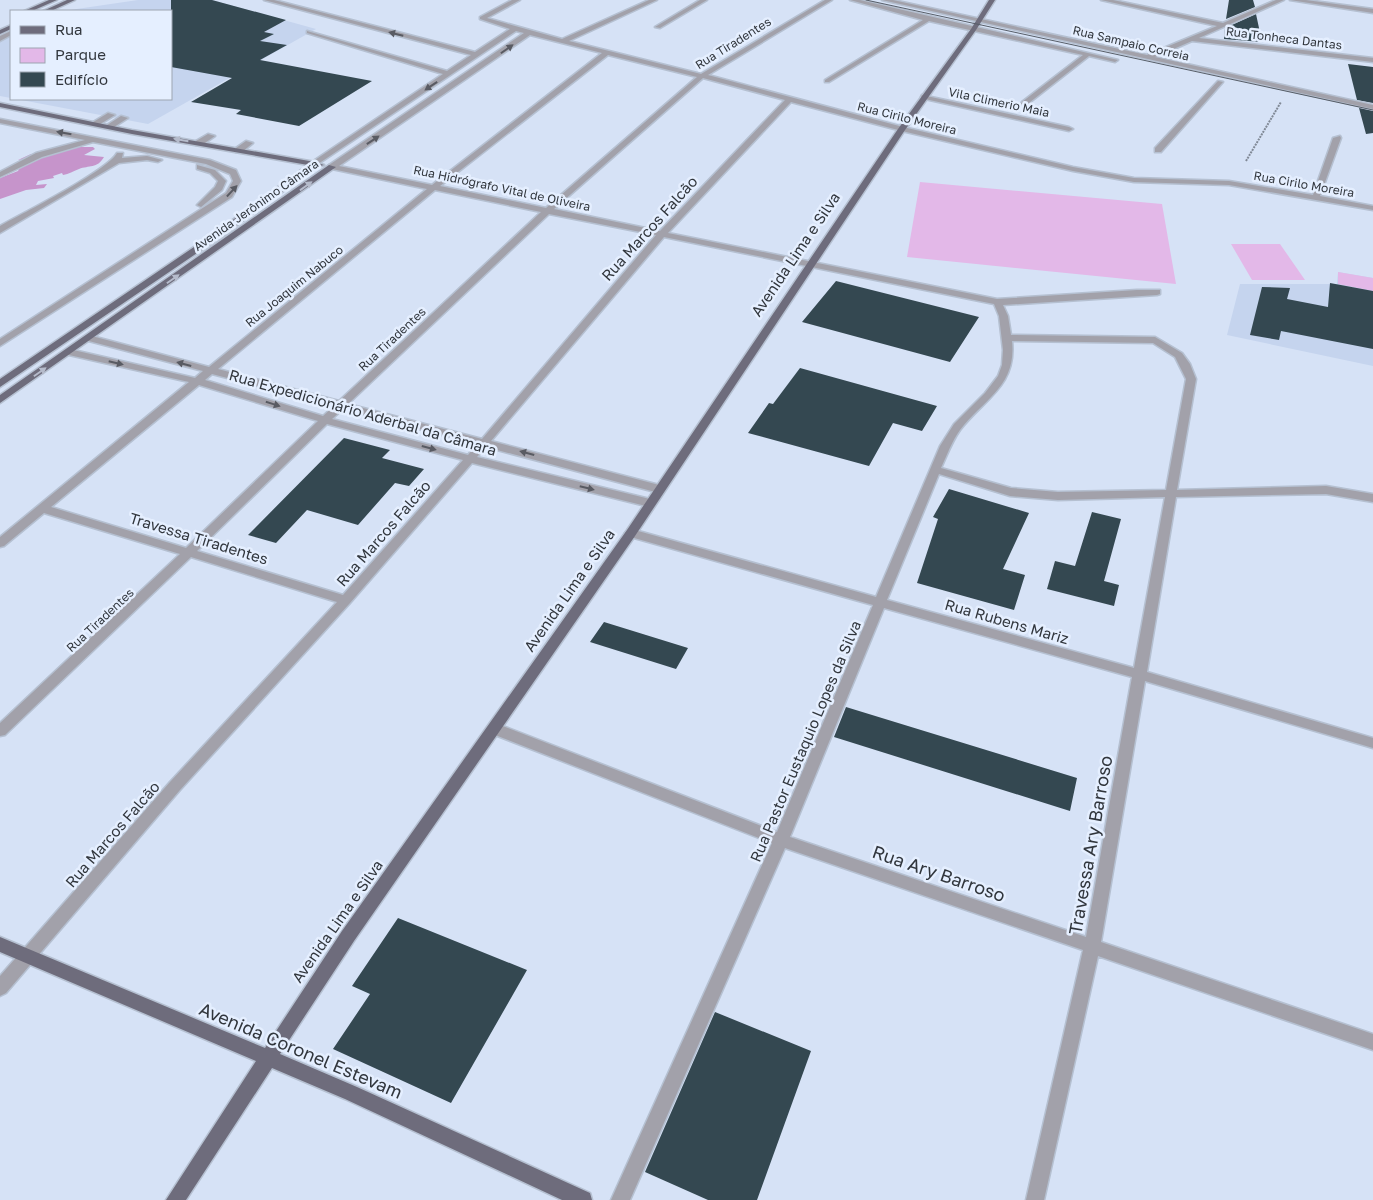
<svg xmlns="http://www.w3.org/2000/svg" width="1373" height="1200" font-family="'Golos Text',sans-serif">
<style>
.built{fill:#c5d4ee}
.green{fill:#e3b8e8}
.forest{fill:#c694cb}
.building{fill:#344851}
.lines{fill:none;stroke-linecap:round;stroke-linejoin:round}
.minor-casing{stroke:#b5c0d1;stroke-width:3}
.major-casing{stroke:#b5c0d1;stroke-width:3}
.path{stroke:#808996;stroke-width:2;stroke-dasharray:2 1;stroke-linecap:butt}
.minor{fill:#a2a1aa;fill-rule:evenodd}
.major{fill:#6e6c7c;fill-rule:evenodd}
.tram{stroke:#575e68;stroke-width:1}
.oneway{fill:#595b63}
.oneway2{fill:#b5bbcb}
.labels{text-anchor:middle;dominant-baseline:central;stroke-width:5;stroke-linejoin:round;paint-order:stroke}
.far-street-label{font-size:12px;fill:#31363d;stroke:#e5efff}
.street-label{font-size:15px;fill:#31363d;stroke:#e5efff}
.near-street-label{font-size:18px;fill:#31363d;stroke:#e5efff}
</style>
<rect width="100%" height="100%" fill="#d6e2f6"/>
<path class="built" d="M 138,0 L 212,0 L 316,29 L 148,124 L 16,99 L 171,99 L 171,11 L 63,11 Z
M 11,31 L 11,98 L 0,96 L 0,36 Z
M 1338,272 L 1373,278 L 1373,366 L 1227,335 L 1240,284 L 1337,284 Z"/>
<path class="green" d="M 920,182 L 1162,204 L 1176,284 L 907,257 Z
M 1231,244 L 1280,244 L 1305,280 L 1252,280 Z
M 1338,272 L 1373,278 L 1373,291 L 1338,284 Z"/>
<path class="forest" d="M 74,147 L 93,147 L 95,149 L 84,155 L 104,157 C 97,169 89,165 79,169 C 73,171 69,174 63,175 L 62,173 L 53,176 L 54,178 L 38,181 L 36,185 L 47,184 L 44,188 L 26,190 L 0,199 L 0,178 L 18,171 L 19,169 L 11,167 L 26,159 L 18,160 L 31,154 L 44,155 L 45,157 Z"/>
<path class="building" d="M 171,0 L 212,0 L 286,20 L 264,32 L 274,34 L 260,41 L 287,45 L 260,60 L 372,81 L 299,126 L 236,114 L 241,110 L 191,102 L 232,78 L 171,67 Z
M 1229,0 L 1253,0 L 1255,7 L 1226,19 Z
M 1256,14 L 1262,42 L 1224,39 L 1225,28 Z
M 1348,64 L 1373,67 L 1373,103 L 1357,100 Z
M 1359,108 L 1373,111 L 1373,133 L 1366,134 Z
M 836,281 L 979,317 L 950,362 L 802,322 Z
M 1330,283 L 1373,291 L 1373,349 L 1281,331 L 1279,340 L 1250,335 L 1262,287 L 1290,288 L 1287,299 L 1328,307 Z
M 800,368 L 937,406 L 922,431 L 893,423 L 869,466 L 748,433 L 769,403 L 773,404 Z
M 344,438 L 390,450 L 382,458 L 424,469 L 409,486 L 395,483 L 358,525 L 307,510 L 276,543 L 248,535 Z
M 949,489 L 1029,513 L 1003,569 L 1025,575 L 1014,610 L 917,583 L 938,519 L 933,517 Z
M 1092,512 L 1121,519 L 1104,581 L 1119,585 L 1114,606 L 1047,589 L 1055,561 L 1075,566 Z
M 604,622 L 688,648 L 676,669 L 590,642 Z
M 846,707 L 1077,778 L 1070,811 L 834,737 Z
M 398,918 L 527,970 L 451,1103 L 333,1049 L 370,994 L 352,986 Z
M 715,1012 L 811,1051 L 757,1200 L 708,1200 L 645,1172 Z"/>
<g class="lines">
<defs>
<path id="minor" d="M 264,0 L 274,0 L 475,52 L 510,29 L 480,19 L 480,17 L 512,0 L 520,0 L 487,18 L 562,39 L 649,0 L 657,0 L 569,41 L 701,74 L 825,0 L 832,0 L 708,75 L 903,127 L 1073,167 L 1134,178 L 1229,181 L 1313,195 L 1333,138 L 1340,136 L 1341,138 L 1320,196 L 1373,206 L 1373,210 L 1229,185 L 1134,182 L 1073,171 L 902,131 L 791,102 L 668,233 L 997,299 L 1137,290 L 1160,290 L 1160,294 L 1157,295 L 1003,305 L 1008,316 L 1011,335 L 1155,337 L 1182,353 L 1190,364 L 1196,379 L 1177,490 L 1326,486 L 1373,494 L 1373,502 L 1326,494 L 1176,497 L 1147,672 L 1373,738 L 1373,748 L 1145,681 L 1101,942 L 1373,1034 L 1373,1050 L 1098,956 L 1044,1200 L 1026,1200 L 1083,950 L 785,848 L 630,1200 L 611,1200 L 772,843 L 490,733 L 488,729 L 490,725 L 495,724 L 500,725 L 777,832 L 873,605 L 627,536 L 625,533 L 631,529 L 876,597 L 940,446 L 954,424 L 985,393 L 998,376 L 1002,365 L 1003,350 L 999,316 L 994,304 L 664,237 L 491,441 L 663,486 L 665,489 L 663,492 L 659,493 L 486,447 L 477,457 L 654,500 L 656,503 L 654,506 L 650,507 L 472,463 L 350,603 L 180,790 L 6,993 L 0,996 L 0,976 L 170,782 L 337,602 L 191,557 L 5,735 L 0,736 L 0,723 L 180,554 L 44,513 L 4,546 L 0,547 L 0,537 L 189,382 L 69,355 L 64,352 L 69,349 L 195,378 L 203,371 L 85,340 L 83,338 L 88,335 L 209,367 L 427,189 L 332,169 L 328,167 L 329,165 L 524,33 L 516,31 L 315,166 L 311,164 L 312,162 L 443,74 L 307,33 L 307,31 L 447,71 L 471,55 ZM 530,35 L 602,53 L 432,185 L 339,166 ZM 608,55 L 697,77 L 546,208 L 440,186 ZM 703,78 L 785,100 L 660,231 L 554,209 ZM 435,190 L 541,212 L 339,401 L 218,369 ZM 549,214 L 656,235 L 482,439 L 348,404 ZM 1012,341 L 1153,343 L 1175,357 L 1186,379 L 1166,490 L 1058,492 L 1011,488 L 941,468 C 947,455 952,441 960,430 C 984,399 1017,386 1012,341 ZM 212,374 L 334,406 L 323,416 L 205,380 ZM 199,385 L 318,421 L 186,548 L 51,507 ZM 343,409 L 477,444 L 468,455 L 332,419 ZM 327,424 L 463,460 L 343,595 L 197,551 ZM 939,474 L 1010,496 L 1058,500 L 1165,497 L 1134,668 L 887,600 ZM 884,608 L 1132,677 L 1086,937 L 790,837 Z
M 700,0 L 707,0 L 660,28 L 655,27 Z
M 850,0 L 860,0 L 1118,60 L 1115,62 L 1089,56 L 1025,106 L 1021,104 L 1022,102 L 1083,55 L 929,21 L 829,82 L 825,82 L 825,80 L 923,20 Z
M 882,0 L 893,0 L 1147,55 L 1217,26 L 1101,0 L 1113,0 L 1223,23 L 1276,0 L 1284,0 L 1199,38 L 1373,58 L 1373,62 L 1192,41 L 1155,57 L 1373,105 L 1373,109 Z
M 1290,0 L 1306,0 L 1373,9 L 1373,13 Z
M 11,31 L 11,35 L 0,41 L 0,36 Z
M 1218,81 L 1223,82 L 1161,152 L 1155,152 L 1155,148 Z
M 922,95 L 1069,127 L 1073,129 L 1069,131 L 925,99 L 921,97 Z
M 108,113 L 115,115 L 97,126 L 90,124 Z
M 121,116 L 128,118 L 111,129 L 104,127 Z
M 0,119 L 210,160 L 236,170 L 241,181 L 232,197 L 0,346 L 0,339 L 226,193 L 233,181 L 230,174 L 206,164 L 93,142 L 42,157 L 0,177 L 0,172 L 36,153 L 85,140 L 0,123 Z
M 208,134 L 215,136 L 202,145 L 196,145 L 196,141 Z
M 246,141 L 253,143 L 242,152 L 236,152 L 236,148 Z
M 117,153 L 123,153 L 122,158 L 147,156 L 162,160 L 158,162 L 147,160 L 119,163 L 0,233 L 0,226 C 23,213 107,171 117,153 Z
M 197,165 L 215,170 L 226,181 L 222,190 L 201,207 L 197,205 L 215,187 L 218,181 L 210,173 L 197,169 Z"/>
<path id="major" d="M 49,0 L 57,0 L 32,11 L 24,11 Z
M 67,0 L 75,0 L 51,11 L 43,11 Z
M 989,0 L 995,0 L 976,30 L 905,130 L 635,536 L 354,941 L 280,1054 L 357,1087 L 590,1193 L 592,1200 L 562,1200 L 345,1099 L 272,1068 L 186,1200 L 166,1200 L 256,1061 L 0,952 L 0,937 L 265,1048 L 342,931 L 627,530 L 898,129 L 971,29 Z
M 11,25 L 11,29 L 0,34 L 0,30 Z
M 0,103 L 132,130 L 315,162 L 324,165 L 316,167 L 225,234 L 0,387 L 0,379 L 219,230 L 308,165 L 132,134 L 0,107 Z
M 329,165 L 336,167 L 0,403 L 0,395 Z"/>
</defs>
<use href="#minor" class="minor-casing"/>
<use href="#major" class="major-casing"/>
<path class="path" d="M 1246,161 L 1281,102"/>
<use href="#minor" class="minor"/>
<use href="#major" class="major"/>
<path class="tram" d="M 866,0 L 1373,110"/>
</g>
<defs><path id="oneway-solid" d="M-6-.8H1V-3.2L6.5 0L1 3.2V.8H-6Z" transform="scale(1.25)"/></defs>
<g class="oneway">
<use href="#oneway-solid" transform="translate(396 34) rotate(-166)"/>
<use href="#oneway-solid" transform="translate(507 49) rotate(-35)"/>
<use href="#oneway-solid" transform="translate(431 86) rotate(146)"/>
<use href="#oneway-solid" transform="translate(64 133) rotate(-170)"/>
<use href="#oneway-solid" transform="translate(373 140) rotate(-34)"/>
<use href="#oneway-solid" transform="translate(232 191) rotate(-47)"/>
<use href="#oneway-solid" transform="translate(116 363) rotate(13)"/>
<use href="#oneway-solid" transform="translate(184 364) rotate(-165)"/>
<use href="#oneway-solid" transform="translate(273 404) rotate(17)"/>
<use href="#oneway-solid" transform="translate(429 448) rotate(15)"/>
<use href="#oneway-solid" transform="translate(527 453) rotate(-165)"/>
<use href="#oneway-solid" transform="translate(587 488) rotate(14)"/>
</g>
<g class="oneway2">
<use href="#oneway-solid" transform="translate(181 140) rotate(-170)"/>
<use href="#oneway-solid" transform="translate(306 186) rotate(-36)"/>
<use href="#oneway-solid" transform="translate(173 279) rotate(-35)"/>
<use href="#oneway-solid" transform="translate(40 372) rotate(-35)"/>
</g>
<g class="labels">
<g class="far-street-label">
<text transform="translate(1284 38) rotate(7)">Rua Tonheca Dantas</text>
<text transform="translate(733 43) rotate(-32)">Rua Tiradentes</text>
<text transform="translate(1131 43) rotate(13)">Rua Sampaio Correia</text>
<text transform="translate(999 102) rotate(12)">Vila Climerio Maia</text>
<text transform="translate(907 118) rotate(14)">Rua Cirilo Moreira</text>
<text transform="translate(1304 184) rotate(10)">Rua Cirilo Moreira</text>
<text transform="translate(502 188) rotate(12)">Rua Hidrógrafo Vital de Oliveira</text>
<text transform="translate(256 205) rotate(-35)">Avenida Jerônimo Câmara</text>
<text transform="translate(294 286) rotate(-39)">Rua Joaquim Nabuco</text>
<text transform="translate(392 339) rotate(-43)">Rua Tiradentes</text>
<text transform="translate(100 620) rotate(-43)">Rua Tiradentes</text>
</g>
<g class="street-label">
<text transform="translate(649 228) rotate(-48)">Rua Marcos Falcão</text>
<text transform="translate(795 254) rotate(-56)">Avenida Lima e Silva</text>
<text transform="translate(363 412) rotate(16)">Rua Expedicionário Aderbal da Câmara</text>
<text transform="translate(383 533) rotate(-49)">Rua Marcos Falcão</text>
<text transform="translate(199 538) rotate(17)">Travessa Tiradentes</text>
<text transform="translate(569 590) rotate(-55)">Avenida Lima e Silva</text>
<text transform="translate(1007 621) rotate(16)">Rua Rubens Mariz</text>
<text transform="translate(805 741) rotate(-67)">Rua Pastor Eustaquio Lopes da Silva</text>
<text transform="translate(112 834) rotate(-49)">Rua Marcos Falcão</text>
<text transform="translate(337 921) rotate(-55)">Avenida Lima e Silva</text>
</g>
<g class="near-street-label">
<text transform="translate(1090 845) rotate(-80)">Travessa Ary Barroso</text>
<text transform="translate(939 873) rotate(19)">Rua Ary Barroso</text>
<text transform="translate(301 1050) rotate(23)">Avenida Coronel Estevam</text>
</g>
</g>
<rect x="10" y="10" width="162" height="90" fill="#e5efff" stroke="#9da5b1"/>
<rect x="20" y="26" width="25" height="8" fill="#6e6c7c" stroke="#9da5b1"/>
<text x="55" y="35" font-size="15" fill="#31363d">Rua</text>
<rect x="20" y="48" width="25" height="15" fill="#e3b8e8" stroke="#9da5b1"/>
<text x="55" y="60" font-size="15" fill="#31363d">Parque</text>
<rect x="20" y="72" width="25" height="15" fill="#344851" stroke="#9da5b1"/>
<text x="55" y="85" font-size="15" fill="#31363d">Edifício</text>
</svg>
